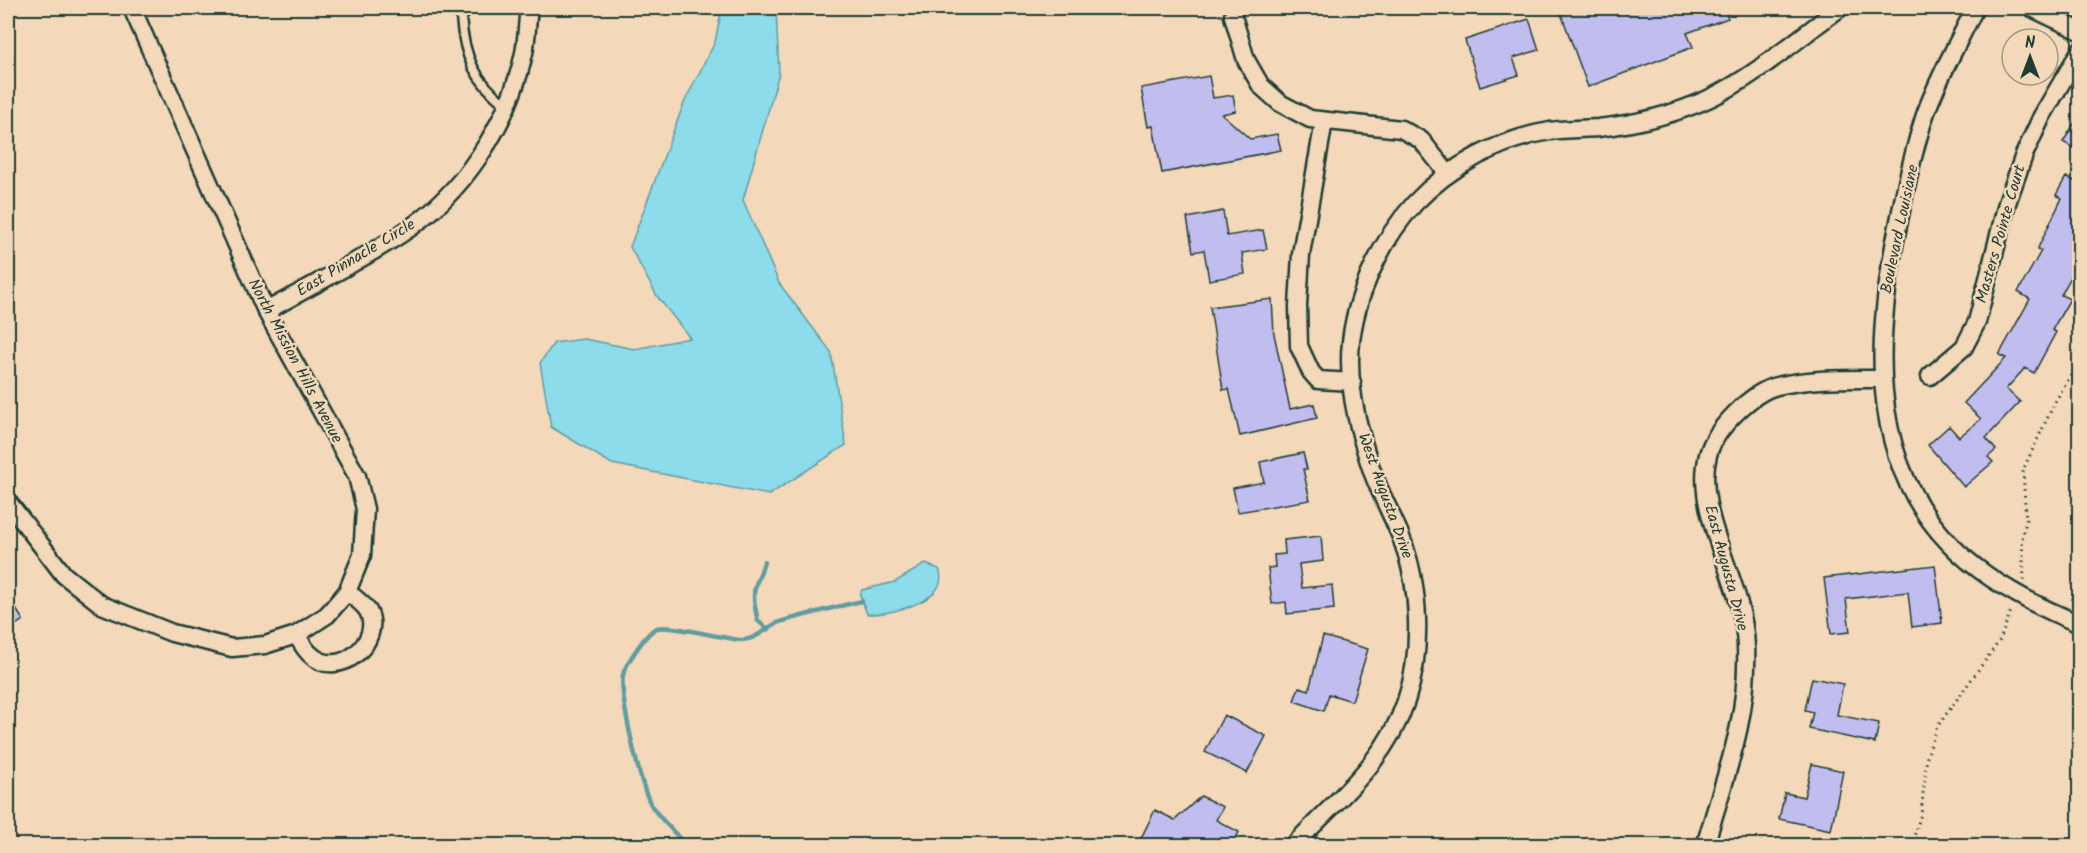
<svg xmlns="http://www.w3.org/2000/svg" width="2087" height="853" font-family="Kalam,sans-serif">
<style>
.water{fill:#8ddceb;stroke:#619ca2;stroke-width:1.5}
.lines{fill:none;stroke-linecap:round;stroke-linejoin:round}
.stream{stroke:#619ca2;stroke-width:4.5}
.building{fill:#c2bdef;stroke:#1f3d34;stroke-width:1.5}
.service-casing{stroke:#1f3d34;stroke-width:13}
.minor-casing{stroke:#1f3d34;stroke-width:21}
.path{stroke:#1f3d34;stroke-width:3;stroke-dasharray:1.5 4.5;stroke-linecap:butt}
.service{stroke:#f3d8ba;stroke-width:8}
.minor{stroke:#f3d8ba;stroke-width:16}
.labels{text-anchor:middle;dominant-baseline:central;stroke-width:5;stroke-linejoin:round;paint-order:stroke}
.street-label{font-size:16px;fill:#1f3d34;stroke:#f3d8ba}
</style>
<rect width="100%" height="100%" fill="#f3d8ba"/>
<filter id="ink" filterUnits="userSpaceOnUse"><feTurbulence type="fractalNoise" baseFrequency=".0167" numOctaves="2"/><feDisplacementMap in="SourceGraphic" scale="12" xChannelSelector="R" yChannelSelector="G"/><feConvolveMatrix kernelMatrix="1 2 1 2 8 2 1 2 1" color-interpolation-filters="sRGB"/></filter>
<g filter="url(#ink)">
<path class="water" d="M 722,8 L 776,8 L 779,73 L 743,200 L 779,283 L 831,352 L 846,445 L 769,495 L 612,464 L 551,427 L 540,363 L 554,343 L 584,339 L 635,349 L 690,338 L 657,296 L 630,247 L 684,103 L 715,42 Z
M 925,564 L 939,569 C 952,601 889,615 867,614 L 860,595 L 862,590 L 895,582 Z"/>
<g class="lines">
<path class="stream" d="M 764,561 C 762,572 757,579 755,588 C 752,597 756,613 758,621 L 768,629
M 686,846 C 676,833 662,821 653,808 C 641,791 619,695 623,675 C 625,665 647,631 657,628 C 671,624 723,639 742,640 C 758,640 768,624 783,621 C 809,614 835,607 862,601"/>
</g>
<path class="building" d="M 1559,8 L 1580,8 L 1581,12 L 1593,8 L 1724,8 L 1728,18 L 1687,33 L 1693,47 L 1588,87 Z
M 1529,19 L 1539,50 L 1513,58 L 1519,75 L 1480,87 L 1465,40 Z
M 1209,76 L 1213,98 L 1233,95 L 1236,111 L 1222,114 L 1250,139 L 1277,134 L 1281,150 L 1162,173 L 1153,126 L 1148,127 L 1141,88 Z
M 2079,116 L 2079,151 L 2063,142 Z
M 2066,177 L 2079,183 L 2079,270 L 2076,268 L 2061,295 L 2070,299 L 2052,330 L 2056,332 L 2034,373 L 2025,368 L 2006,389 L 2020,402 L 1986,438 L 1996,450 L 1988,457 L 1993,462 L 1964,487 L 1928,445 L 1949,426 L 1959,437 L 1981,419 L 1964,403 L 2006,358 L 1999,355 L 2030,299 L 2018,292 L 2041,251 L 2037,250 L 2062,198 L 2056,195 Z
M 1223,211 L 1227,236 L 1263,230 L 1267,249 L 1242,253 L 1245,274 L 1209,280 L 1204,250 L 1193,252 L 1187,218 Z
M 1272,299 L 1274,334 L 1290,409 L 1314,404 L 1317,418 L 1240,436 L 1229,389 L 1223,390 L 1210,307 Z
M 1303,453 L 1307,469 L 1303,469 L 1310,500 L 1238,512 L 1233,488 L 1264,482 L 1260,462 Z
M 1321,536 L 1323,561 L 1299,564 L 1302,588 L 1332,585 L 1334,609 L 1287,614 L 1286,602 L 1272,604 L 1268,568 L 1275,567 L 1274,555 L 1285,554 L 1284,540 Z
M 1935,565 L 1942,623 L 1912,627 L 1908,592 L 1846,599 L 1850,632 L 1831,634 L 1824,578 Z
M 8,596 L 23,620 L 8,630 Z
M 1323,636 L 1368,649 L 1352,701 L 1329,694 L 1324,711 L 1294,701 L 1299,687 L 1309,690 Z
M 1812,678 L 1843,684 L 1837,715 L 1879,723 L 1875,743 L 1809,729 L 1813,712 L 1805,710 Z
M 1224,715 L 1266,736 L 1247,773 L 1205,752 Z
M 1812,764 L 1843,771 L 1831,830 L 1779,819 L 1785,793 L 1804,797 Z
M 1201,796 L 1223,807 L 1216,820 L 1239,832 L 1232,846 L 1151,846 L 1140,840 L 1155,810 L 1175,820 Z"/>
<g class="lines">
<defs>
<path id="service" d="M 470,8 L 461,18 C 464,57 475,81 506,105"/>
<path id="minor" d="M 1975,8 C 1958,43 1938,78 1925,115 C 1914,149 1906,185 1899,221 C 1876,329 1865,456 1949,543 C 1984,580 2033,605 2080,624
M 2032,8 L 2080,31
M 1233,16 L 1246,60 L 1261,86 L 1280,103 L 1310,119 L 1401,129 L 1421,140 L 1448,174
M 1324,121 L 1301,254 L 1298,306 L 1299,346 L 1311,372 L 1318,380 L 1352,382
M 266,311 C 311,286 358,262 401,234 C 462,195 509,124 524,53 C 527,38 527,22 529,8
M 1930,376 L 1964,347 L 1977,322 L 2007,203 L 2024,155 L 2042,116 L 2080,51
M 8,502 L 64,575 L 102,605 L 172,633 L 232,648 L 265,645 L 296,635 L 327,615 L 347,592 L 362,555 L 365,509 L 357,476 L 266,311 L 132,8
M 296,635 C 301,641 304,649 310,654 C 338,682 384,641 368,611 C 364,604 354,597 347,592
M 1293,846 C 1335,801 1386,762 1406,701 C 1423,650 1420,586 1401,537 C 1392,515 1380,493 1372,471 C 1360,435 1350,398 1350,360 C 1350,306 1379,242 1415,203 C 1450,166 1500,139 1550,131 C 1566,129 1582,129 1598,128 C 1634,124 1675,114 1708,99 C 1755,77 1798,38 1840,8
M 1705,846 C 1725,775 1749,720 1746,646 C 1744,596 1717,552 1708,505 C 1705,490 1704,470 1708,455 C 1714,430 1752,392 1777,386 C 1811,378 1847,379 1881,379"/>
</defs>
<use href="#service" class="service-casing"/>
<use href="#minor" class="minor-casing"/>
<path class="path" d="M 2024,580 L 2022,539 L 2026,521 L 2023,470 L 2055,402 L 2080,360
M 1911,846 L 1921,814 L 1927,756 L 1937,727 L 2000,640 L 2012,608"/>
<use href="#service" class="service"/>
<use href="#minor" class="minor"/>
</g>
</g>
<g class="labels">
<g class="street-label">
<text transform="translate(1900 229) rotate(-78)">Boulevard Louisiane</text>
<text transform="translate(2001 234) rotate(-74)">Masters Pointe Court</text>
<text transform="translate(356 258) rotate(-31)">East Pinnacle Circle</text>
<text transform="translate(295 361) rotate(62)">North Mission Hills Avenue</text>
<text transform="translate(1385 496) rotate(70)">West Augusta Drive</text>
<text transform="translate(1726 568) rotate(75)">East Augusta Drive</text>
</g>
</g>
<rect width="2087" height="853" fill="none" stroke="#f3d8ba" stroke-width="30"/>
<rect x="15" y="15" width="2057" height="823" fill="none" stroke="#1f3d34" stroke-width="2" filter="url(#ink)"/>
<g transform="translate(2030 57)"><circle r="28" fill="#f3d8ba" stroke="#9e9a84" stroke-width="1.5"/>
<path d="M0-4.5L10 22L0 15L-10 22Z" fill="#1f3d34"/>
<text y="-9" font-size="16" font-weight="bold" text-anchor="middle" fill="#1f3d34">N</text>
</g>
</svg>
